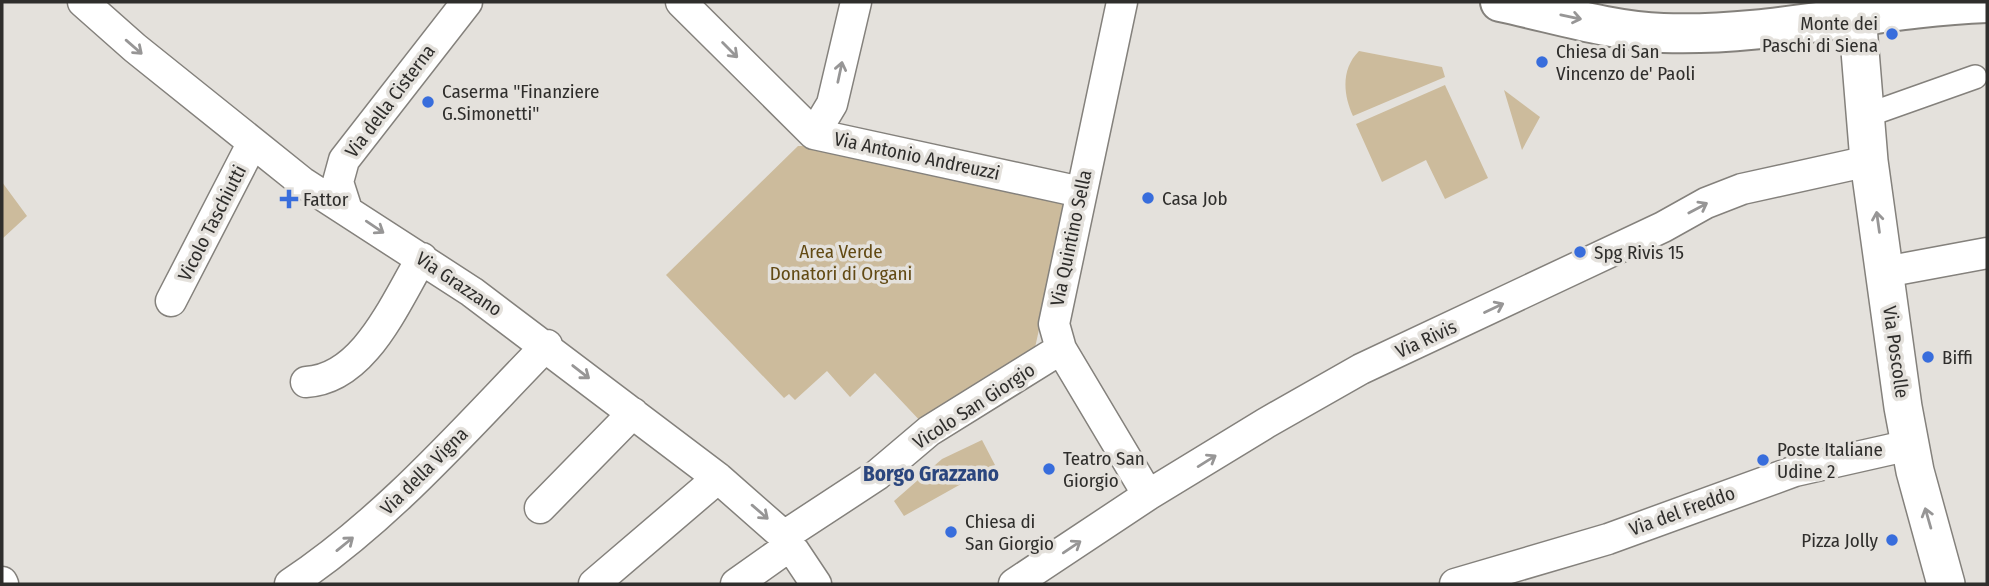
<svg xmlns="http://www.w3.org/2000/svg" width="1989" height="586" font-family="'Fira Sans Condensed',sans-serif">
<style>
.green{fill:#ccbb9c}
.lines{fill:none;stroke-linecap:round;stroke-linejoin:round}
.pedestrian-casing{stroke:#84817c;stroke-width:26}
.minor-casing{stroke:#84817c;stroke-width:33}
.tertiary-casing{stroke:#84817c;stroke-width:40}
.primary-casing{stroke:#84817c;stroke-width:42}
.pedestrian{stroke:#fff;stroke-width:23}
.minor{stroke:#fff;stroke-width:30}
.tertiary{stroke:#fff;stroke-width:37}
.primary{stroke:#fff;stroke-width:38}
.oneway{stroke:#979696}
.poi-dot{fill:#386ddc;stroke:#e4e1dc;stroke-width:2.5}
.labels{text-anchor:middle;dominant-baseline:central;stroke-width:7;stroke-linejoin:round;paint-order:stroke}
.poi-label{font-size:19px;fill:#2f2e2c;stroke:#e4e1dc;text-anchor:start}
.street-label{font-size:19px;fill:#2f2e2c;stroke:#e4e1dc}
.park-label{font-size:19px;fill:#624a14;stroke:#e4e1dc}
.neighbourhood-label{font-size:21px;font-weight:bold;fill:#2b467e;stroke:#e4e1dc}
</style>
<rect width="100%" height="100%" fill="#e4e1dc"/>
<path class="green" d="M 1359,51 L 1442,67 L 1445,77 L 1353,116 C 1343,94 1341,69 1359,51 Z
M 1445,85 L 1488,178 L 1445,199 L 1426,160 L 1382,182 L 1356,124 Z
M 1504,90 L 1540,117 L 1522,150 Z
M 798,146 L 822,146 L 1067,201 L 1033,357 L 924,425 L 875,373 L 850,397 L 827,371 L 795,400 L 789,394 L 784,398 L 666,275 Z
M 2,182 L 27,216 L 2,239 Z
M 982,440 L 995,465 L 904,516 L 894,501 L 942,459 Z"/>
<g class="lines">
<defs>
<path id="pedestrian" d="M 1865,116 L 1975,77"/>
<path id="minor" d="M 83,2 L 135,48 L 302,182 L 472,292 L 718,478 L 784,536 L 816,584
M 681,2 L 814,134 L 1081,192
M 1122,2 L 1054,324 L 1061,349 L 1148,495
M 814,134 L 832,104 L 856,2
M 346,207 L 338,182 L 344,160 L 467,2
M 1885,272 L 1987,253
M 171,301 L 252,144
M 306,382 C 365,379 395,302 422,258
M 540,508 L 633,413
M 784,536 L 877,475 L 929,431 L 1061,349
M 2,582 L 3,584
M 290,584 C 388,519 465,429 547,345
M 594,584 L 718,478
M 736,584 L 791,545
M 1014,584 L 1148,495 L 1266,423 L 1361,369 L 1663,227 L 1706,203 L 1742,189 L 1869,161
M 1455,584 L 1608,539 L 1795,471 L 1910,445"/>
<path id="tertiary" d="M 1857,14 L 1869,161 L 1903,407 L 1915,471 L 1946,584"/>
<path id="primary" d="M 1500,2 C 1553,13 1609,31 1663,33 C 1772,37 1878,7 1987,3"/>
</defs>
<use href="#pedestrian" class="pedestrian-casing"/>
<use href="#minor" class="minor-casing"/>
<use href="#tertiary" class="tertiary-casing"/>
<use href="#primary" class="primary-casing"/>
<use href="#pedestrian" class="pedestrian"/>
<use href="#minor" class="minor"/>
<use href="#tertiary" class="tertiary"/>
<use href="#primary" class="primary"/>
</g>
<defs><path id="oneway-shaft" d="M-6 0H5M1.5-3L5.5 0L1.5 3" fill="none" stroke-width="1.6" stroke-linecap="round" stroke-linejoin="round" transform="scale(1.75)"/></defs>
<g class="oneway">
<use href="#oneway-shaft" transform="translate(1571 17) rotate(12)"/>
<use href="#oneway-shaft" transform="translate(134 47) rotate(41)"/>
<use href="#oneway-shaft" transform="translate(730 50) rotate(45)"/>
<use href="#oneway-shaft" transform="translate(840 72) rotate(-78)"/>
<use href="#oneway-shaft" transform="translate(1698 208) rotate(-28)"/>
<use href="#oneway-shaft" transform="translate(1878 222) rotate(-98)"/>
<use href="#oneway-shaft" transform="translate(375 227) rotate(34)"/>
<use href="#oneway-shaft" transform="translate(1494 308) rotate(-25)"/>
<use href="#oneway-shaft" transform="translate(581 372) rotate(38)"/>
<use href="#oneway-shaft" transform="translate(1207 461) rotate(-32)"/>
<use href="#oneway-shaft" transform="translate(760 512) rotate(41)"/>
<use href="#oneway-shaft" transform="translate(1928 518) rotate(-106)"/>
<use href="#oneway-shaft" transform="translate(345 544) rotate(-39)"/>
<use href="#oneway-shaft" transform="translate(1072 547) rotate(-34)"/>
</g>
<g class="poi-dot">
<circle cx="1892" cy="34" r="7"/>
<circle cx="1542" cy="62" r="7"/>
<circle cx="428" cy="102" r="7"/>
<circle cx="1148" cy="198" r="7"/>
<path d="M285.5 188.5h7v7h7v7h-7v7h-7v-7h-7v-7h7z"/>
<circle cx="1580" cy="252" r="7"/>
<circle cx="1928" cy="357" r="7"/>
<circle cx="1763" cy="460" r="7"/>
<circle cx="1049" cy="469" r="7"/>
<circle cx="951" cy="532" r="7"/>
<circle cx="1892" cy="540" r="7"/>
</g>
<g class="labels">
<g class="poi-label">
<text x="1878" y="23" text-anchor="end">Monte dei<tspan x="1878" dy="22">Paschi di Siena</tspan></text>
<text x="1556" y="51">Chiesa di San<tspan x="1556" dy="22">Vincenzo de' Paoli</tspan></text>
<text x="442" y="91">Caserma "Finanziere<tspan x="442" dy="22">G.Simonetti"</tspan></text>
<text x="1162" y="198">Casa Job</text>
<text x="303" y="199">Fattor</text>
<text x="1594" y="252">Spg Rivis 15</text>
<text x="1942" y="357">Biffi</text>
<text x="1777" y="449">Poste Italiane<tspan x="1777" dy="22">Udine 2</tspan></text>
<text x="1063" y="458">Teatro San<tspan x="1063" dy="22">Giorgio</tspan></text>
<text x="965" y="521">Chiesa di<tspan x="965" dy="22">San Giorgio</tspan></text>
<text x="1878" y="540" text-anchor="end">Pizza Jolly</text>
</g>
<g class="street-label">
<text transform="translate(390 101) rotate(-53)">Via della Cisterna</text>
<text transform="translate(917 156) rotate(12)">Via Antonio Andreuzzi</text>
<text transform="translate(212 223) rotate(-63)">Vicolo Taschiutti</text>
<text transform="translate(1071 238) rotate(-78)">Via Quintino Sella</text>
<text transform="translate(459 284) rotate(34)">Via Grazzano</text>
<text transform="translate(1426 339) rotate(-25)">Via Rivis</text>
<text transform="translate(1896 352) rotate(82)">Via Poscolle</text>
<text transform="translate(974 406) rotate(-33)">Vicolo San Giorgio</text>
<text transform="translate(424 471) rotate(-45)">Via della Vigna</text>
<text transform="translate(1682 511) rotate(-20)">Via del Freddo</text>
</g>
<g class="park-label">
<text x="841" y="251">Area Verde<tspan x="841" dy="22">Donatori di Organi</tspan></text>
</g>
<g class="neighbourhood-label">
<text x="931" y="474">Borgo Grazzano</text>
</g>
</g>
<rect width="1989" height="586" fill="none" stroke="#2f2e2c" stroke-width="7"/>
</svg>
